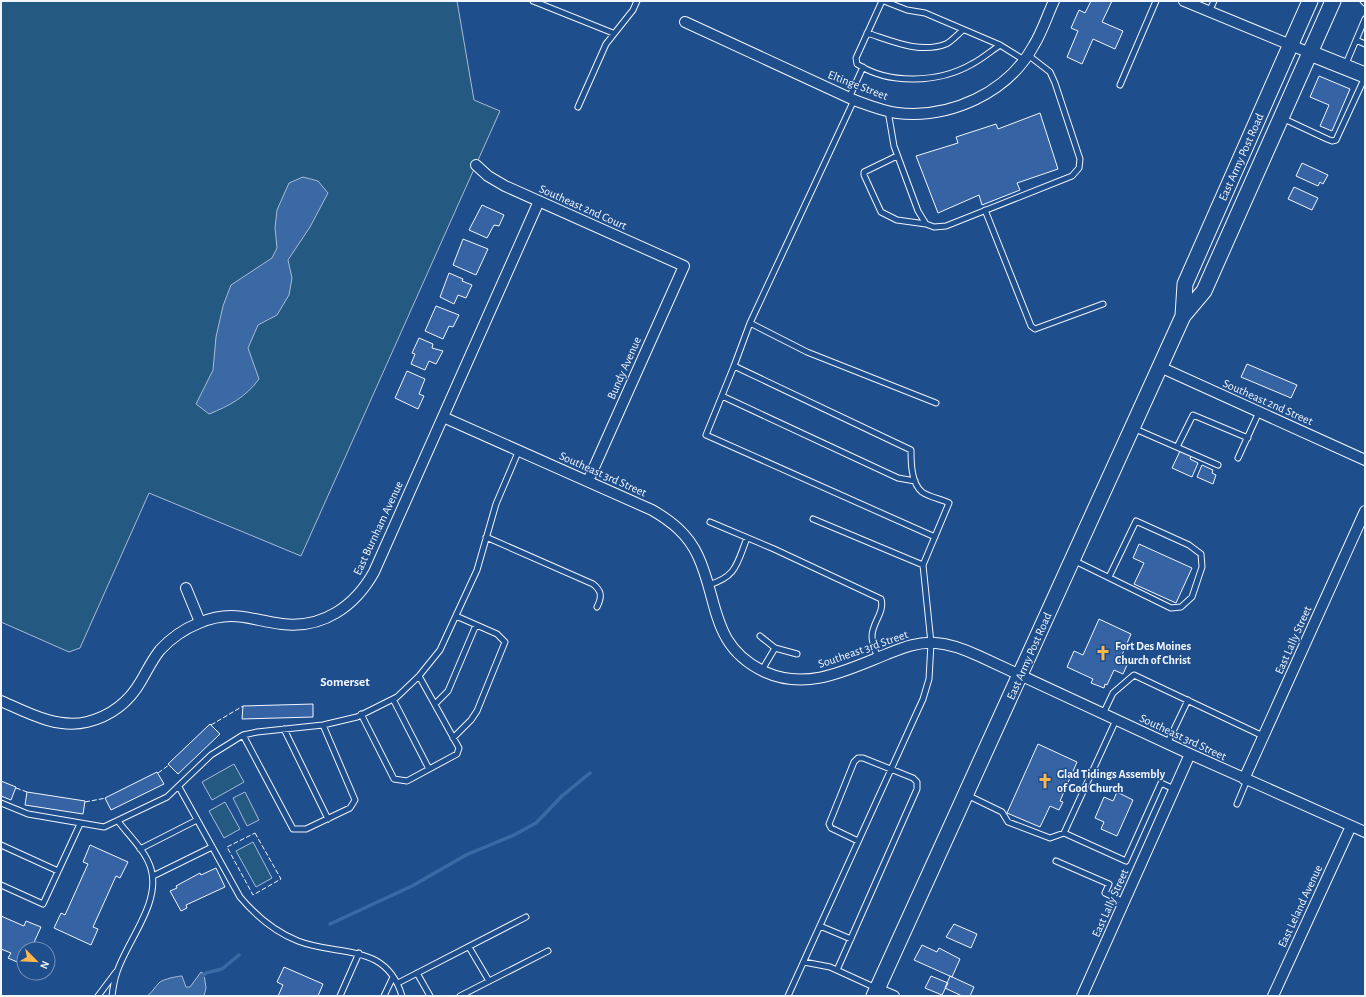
<svg xmlns="http://www.w3.org/2000/svg" width="1366" height="997" font-family="'Alegreya Sans',sans-serif">
<style>
.green{fill:#245a82;stroke:#a8bbd7}
.water{fill:#3b69a3;stroke:#a8bbd7}
.lines{fill:none;stroke-linecap:round;stroke-linejoin:round}
.stream{stroke:#3b69a3;stroke-width:3.5}
.building{fill:#3563a3;stroke:#f2f6ff}
.lane-casing{stroke:#f2f6ff;stroke-width:7}
.street-casing{stroke:#f2f6ff;stroke-width:12}
.secondary-casing{stroke:#f2f6ff;stroke-width:17}
.lane{stroke:#1f4e8c;stroke-width:5}
.street{stroke:#1f4e8c;stroke-width:10}
.secondary{stroke:#1f4e8c;stroke-width:15}
.fence{stroke:#f2f6ff;stroke-width:1;stroke-dasharray:5 2;stroke-linecap:butt}
.labels{text-anchor:middle;dominant-baseline:central;stroke-width:3;stroke-linejoin:round;paint-order:stroke}
.street-label{font-size:12px;fill:#f2f6ff;stroke:#1f4e8c}
.poi-label{font-size:12px;font-weight:bold;fill:#f2f6ff;stroke:#1f4e8c;text-anchor:start}
.neighbourhood-label{font-size:13px;font-weight:bold;fill:#f2f6ff;stroke:#1f4e8c}
</style>
<rect width="100%" height="100%" fill="#1f4e8c"/>
<path class="green" d="M 1,1 L 457,1 L 474,100 L 500,111 L 301,556 L 149,493 L 80,648 L 69,652 L 1,622 Z
M 234,764 L 244,782 L 212,800 L 202,782 Z
M 245,792 L 259,820 L 247,826 L 233,798 Z
M 225,802 L 240,829 L 224,838 L 209,811 Z
M 253,842 L 272,878 L 256,887 L 236,851 Z"/>
<path class="water" d="M 303,177 L 318,181 L 328,193 L 310,227 L 288,260 L 292,278 L 289,295 L 277,315 L 258,325 L 248,348 L 259,379 C 246,397 229,406 209,414 L 196,404 L 213,370 L 216,337 L 223,306 L 231,285 L 272,258 L 277,248 L 275,228 L 277,210 L 289,183 Z
M 201,972 L 204,974 L 206,988 L 204,996 L 147,996 C 153,992 155,986 160,982 C 164,979 178,976 182,976 L 186,987 L 190,987 Z"/>
<g class="lines">
<path class="stream" d="M 330,924 L 412,886 L 466,855 L 514,835 L 536,823 L 562,796 L 590,773
M 201,978 L 206,973 L 222,969 L 239,955"/>
</g>
<path class="building" d="M 1091,1 L 1112,1 L 1102,22 L 1123,31 L 1115,49 L 1093,39 L 1082,64 L 1067,57 L 1078,31 L 1071,28 L 1079,10 L 1085,13 Z
M 1319,76 L 1350,89 L 1332,131 L 1320,126 L 1329,105 L 1310,97 Z
M 1040,113 L 1058,169 L 1017,183 L 1020,190 L 982,205 L 979,195 L 938,213 L 916,156 L 958,143 L 956,137 L 996,124 L 998,129 Z
M 1302,163 L 1328,175 L 1323,184 L 1320,182 L 1318,186 L 1296,176 Z
M 1294,187 L 1318,198 L 1312,210 L 1288,199 Z
M 482,205 L 504,215 L 499,226 L 494,225 L 487,238 L 469,230 Z
M 463,239 L 488,249 L 476,275 L 453,265 Z
M 449,273 L 463,279 L 462,281 L 472,285 L 466,298 L 458,295 L 454,304 L 440,297 Z
M 436,306 L 459,315 L 453,327 L 449,326 L 443,339 L 425,331 Z
M 419,338 L 433,344 L 432,348 L 443,351 L 436,364 L 429,361 L 425,370 L 411,364 L 415,354 L 412,353 Z
M 1247,364 L 1297,385 L 1291,398 L 1241,377 Z
M 407,371 L 425,379 L 419,394 L 424,396 L 418,409 L 395,398 Z
M 1180,451 L 1191,456 L 1190,459 L 1198,463 L 1192,477 L 1172,468 Z
M 1202,465 L 1213,470 L 1212,473 L 1216,475 L 1213,484 L 1197,477 Z
M 1139,544 L 1192,568 L 1176,603 L 1134,584 L 1144,563 L 1133,558 Z
M 1099,619 L 1131,634 L 1119,662 L 1127,665 L 1123,674 L 1114,670 L 1107,685 L 1105,684 L 1104,688 L 1091,683 L 1093,679 L 1067,667 L 1074,651 L 1083,655 Z
M 313,704 L 313,717 L 242,719 L 243,706 Z
M 210,724 L 220,734 L 178,774 L 168,764 Z
M 1038,744 L 1077,762 L 1060,801 L 1063,802 L 1059,810 L 1050,806 L 1040,827 L 1007,813 Z
M 157,772 L 164,784 L 111,810 L 105,798 Z
M 1,781 L 16,787 L 11,800 L 1,796 Z
M 27,792 L 85,801 L 83,814 L 25,805 Z
M 1117,792 L 1133,800 L 1117,836 L 1101,829 L 1104,822 L 1095,818 L 1104,797 L 1113,801 Z
M 90,845 L 128,862 L 120,878 L 116,876 L 93,927 L 98,929 L 91,945 L 54,928 L 61,913 L 65,915 L 88,864 L 83,862 Z
M 216,868 L 225,887 L 186,905 L 187,908 L 181,911 L 170,891 L 177,888 L 176,886 L 200,873 L 201,875 Z
M 1,916 L 24,926 L 26,921 L 41,927 L 31,949 L 24,949 L 24,965 L 8,958 L 11,953 L 1,949 Z
M 954,924 L 977,934 L 971,948 L 946,937 Z
M 922,945 L 937,952 L 939,948 L 960,959 L 952,977 L 914,960 Z
M 284,967 L 323,984 L 318,996 L 278,996 L 283,985 L 277,982 Z
M 931,976 L 948,983 L 942,995 L 925,988 Z
M 950,976 L 974,987 L 970,996 L 962,996 L 945,988 Z"/>
<g class="lines">
<defs>
<path id="lane" d="M 533,1 L 613,33
M 882,1 L 856,58 L 857,64 C 889,85 939,83 972,64 C 982,59 991,51 1000,45 L 925,13 L 907,10 L 884,1
M 1363,1 L 1365,3
M 1209,12 L 1214,1
M 867,33 C 892,41 920,54 946,44 C 952,41 958,34 963,30
M 1356,40 L 1365,44
M 1000,45 L 1024,60
M 1345,66 L 1365,19
M 1120,85 L 1156,1
M 849,98 L 863,67
M 578,107 L 606,44 L 633,10 L 637,1
M 888,111 L 894,146 L 918,211 L 926,224 L 934,227 L 946,226 L 1072,176 L 1079,168 L 1080,159 L 1055,83 L 1050,72 L 1028,55
M 1282,118 L 1327,139 L 1332,141 L 1336,140 L 1365,77
M 897,156 L 864,172 L 864,175 L 881,212 L 897,220 L 926,224
M 985,210 L 1031,326 L 1035,329 L 1103,304
M 750,323 L 807,352 L 936,403
M 734,366 L 706,435 L 935,537
M 722,396 L 898,478 L 915,481
M 1133,428 L 1218,465
M 1177,447 L 1193,415 L 1248,438
M 1238,458 L 1259,412
M 813,519 L 923,565
M 710,522 L 774,549 L 881,599 C 885,612 872,623 872,636 C 872,644 875,650 878,658
M 486,537 L 593,584 C 602,591 602,597 597,607
M 1073,560 L 1171,608 L 1181,607 L 1192,597 L 1202,567 L 1201,554 L 1189,545 L 1136,521 L 1109,577
M 708,585 C 737,577 737,563 747,538
M 760,636 L 775,648
M 762,670 L 775,648 L 797,654
M 393,699 L 429,769
M 435,704 L 448,691 L 476,625
M 361,714 L 394,779 L 407,781 L 457,754 L 459,748 L 419,676
M 1103,714 L 1113,693 L 1134,675 L 1263,736
M 284,729 L 328,819
M 243,735 L 293,829 L 306,829 L 350,808 L 355,800 L 323,725
M 453,738 L 471,720 L 477,711 L 505,642 L 497,634 L 456,616
M 1167,744 L 1188,700
M 179,787 L 240,897 C 256,916 275,932 298,941 C 339,957 386,942 402,996
M 967,795 L 1002,812 L 1008,822 L 1050,838 L 1064,833 L 1116,720
M 1,803 L 28,814 L 104,827 L 167,797 L 211,755 L 243,735 L 257,732 L 323,725 L 357,717 L 397,697 L 419,676 L 440,650 L 477,570 L 496,504 L 519,450
M 1237,804 L 1247,780
M 1064,833 L 1126,861 L 1161,783 L 1174,789
M 1,845 L 58,871
M 140,849 L 197,820
M 1056,861 L 1109,884 L 1105,893 L 1124,902
M 153,876 L 212,847
M 1,885 L 43,904 L 80,824
M 820,926 L 851,939
M 469,947 L 489,981
M 804,962 L 830,967 L 876,988
M 837,970 L 917,789 L 917,782 L 913,778 L 863,758 L 858,758 L 854,762 L 829,824 L 831,828 L 858,841
M 417,973 L 430,996
M 398,983 L 526,917
M 98,996 L 116,972
M 112,996 C 113,988 114,980 117,972 C 127,941 161,903 151,869 C 146,851 129,836 118,821
M 340,996 L 359,953
M 384,996 L 393,977
M 460,996 L 548,951
M 788,996 L 923,699 L 929,679 L 931,643 L 923,565 L 949,503 C 941,499 929,497 922,492 C 911,483 911,462 911,450 L 734,366 L 750,323 L 854,100"/>
<path id="street" d="M 1184,1 L 1310,53
M 685,22 L 854,100 C 868,105 882,111 897,113 C 950,119 1008,93 1034,45 C 1042,32 1047,16 1054,1
M 476,165 L 488,176 L 505,186 L 684,266 L 588,481
M 1160,367 L 1365,460
M 443,417 L 652,510 C 671,521 688,534 698,556 C 719,601 710,646 765,672 C 807,691 847,670 887,654 C 902,648 919,641 936,643 C 952,644 966,650 979,656 L 1190,754 L 1365,832
M 186,588 L 200,622
M 1,701 C 28,713 57,729 87,722 C 111,716 129,702 141,681 C 147,671 152,660 160,650 C 171,638 184,629 199,623 C 233,609 250,620 282,624 C 323,629 355,606 374,572 L 539,201
M 1244,779 L 1365,511
M 877,989 L 894,996
M 1082,996 L 1190,754
M 1273,996 L 1351,826"/>
<path id="secondary" d="M 1310,53 L 1365,75
M 1183,316 L 1185,284 L 1310,1
M 874,996 L 1183,316 L 1204,291 L 1333,1"/>
</defs>
<use href="#lane" class="lane-casing"/>
<use href="#street" class="street-casing"/>
<use href="#secondary" class="secondary-casing"/>
<use href="#lane" class="lane"/>
<use href="#street" class="street"/>
<use href="#secondary" class="secondary"/>
<path class="fence" d="M 211,725 L 243,706
M 158,773 L 169,765
M 16,788 L 27,792
M 85,802 L 106,798
M 255,833 L 281,879 L 253,895 L 227,847 Z"/>
</g>
<defs>
<symbol id="church-bare" viewBox="-9 -9 18 18"><path d="M-1.2-6h2.4v3.5h3.3v2.4h-3.3V6h-2.4V-.1h-3.3v-2.4h3.3Z" fill="#ffb74d" stroke="#1f4e8c" stroke-width="2.5" paint-order="stroke"/></symbol>
</defs>
<g fill-rule="evenodd">
<use href="#church-bare" x="1092" y="642" width="22" height="22"/>
<use href="#church-bare" x="1034" y="770" width="22" height="22"/>
</g>
<g class="labels">
<g class="street-label">
<text transform="translate(858 85) rotate(21)">Eltinge Street</text>
<text transform="translate(1241 157) rotate(-66)">East Army Post Road</text>
<text transform="translate(583 207) rotate(24)">Southeast 2nd Court</text>
<text transform="translate(624 368) rotate(-66)">Bundy Avenue</text>
<text transform="translate(1268 402) rotate(24)">Southeast 2nd Street</text>
<text transform="translate(603 474) rotate(24)">Southeast 3rd Street</text>
<text transform="translate(378 528) rotate(-65)">East Burnham Avenue</text>
<text transform="translate(1293 640) rotate(-66)">East Lally Street</text>
<text transform="translate(863 649) rotate(-19)">Southeast 3rd Street</text>
<text transform="translate(1029 656) rotate(-66)">East Army Post Road</text>
<text transform="translate(1183 737) rotate(25)">Southeast 3rd Street</text>
<text transform="translate(1110 903) rotate(-66)">East Lally Street</text>
<text transform="translate(1300 906) rotate(-65)">East Leland Avenue</text>
</g>
<g class="poi-label">
<text x="1115" y="646">Fort Des Moines<tspan x="1115" dy="14">Church of Christ</tspan></text>
<text x="1057" y="774">Glad Tidings Assembly<tspan x="1057" dy="14">of God Church</tspan></text>
</g>
<g class="neighbourhood-label">
<text x="345" y="682">Somerset</text>
</g>
</g>
<rect width="1366" height="997" fill="none" stroke="#f2f6ff" stroke-width="4"/>
<g transform="translate(36 961) rotate(114)"><circle r="19" fill="#1f4e8c" stroke="#7391ba"/>
<path d="M0-3L7 15L0 10L-7 15Z" fill="#ffb74d"/>
<text y="-6" font-size="11" font-weight="bold" text-anchor="middle" fill="#f2f6ff">N</text>
</g>
</svg>
